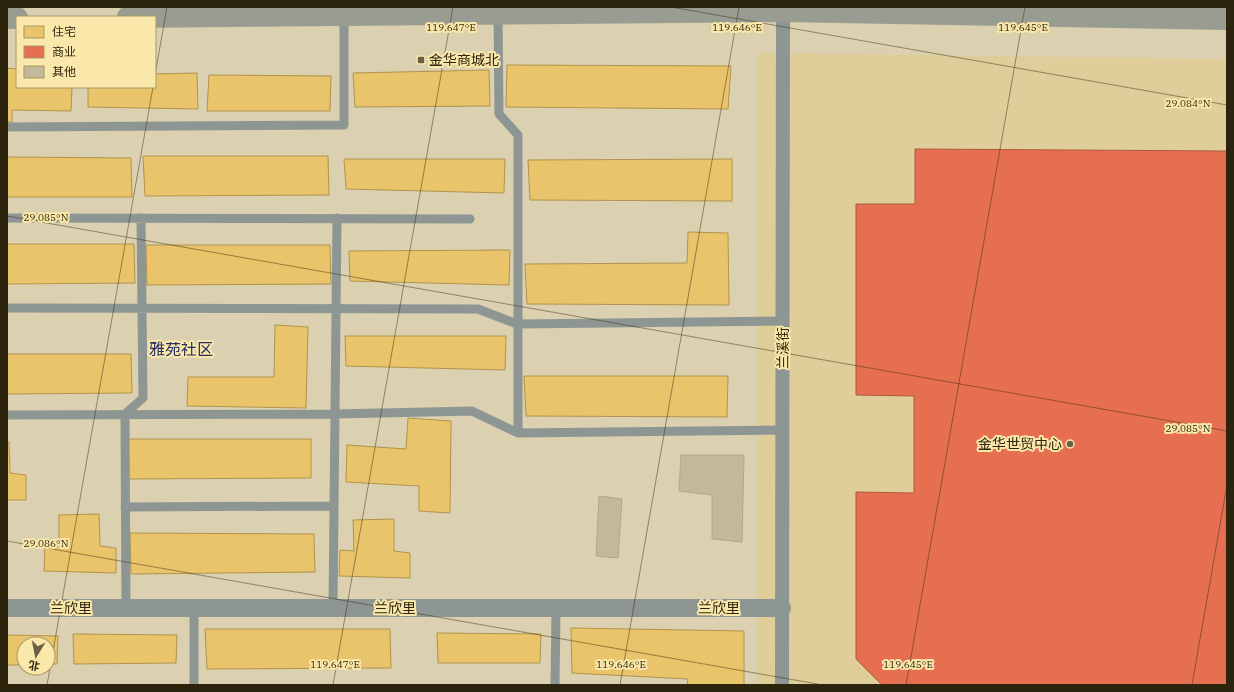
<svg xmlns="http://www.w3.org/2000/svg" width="1234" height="692" font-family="'IBM Plex Serif','Noto Sans SC',serif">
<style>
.built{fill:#dfce9a}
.homes{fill:#e9c46a;stroke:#b0944e}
.shops{fill:#e76f51;stroke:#af583c}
.building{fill:#c3b899;stroke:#b0a78d}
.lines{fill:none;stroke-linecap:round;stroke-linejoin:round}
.service{stroke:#8e9693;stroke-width:9}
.pedestrian{stroke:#8e9693;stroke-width:14}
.minor{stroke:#8e9693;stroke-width:18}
.secondary{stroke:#999d91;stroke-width:22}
.ticks{fill:none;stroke:#2c240c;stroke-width:1;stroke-opacity:0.45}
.poi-dot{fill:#696045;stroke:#fae7aa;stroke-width:1.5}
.labels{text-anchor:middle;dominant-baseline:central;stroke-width:4;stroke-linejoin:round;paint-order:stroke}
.poi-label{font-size:14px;fill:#2c240c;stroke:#fae7aa;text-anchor:start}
.street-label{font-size:14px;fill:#2c240c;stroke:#fae7aa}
.quarter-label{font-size:16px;fill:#232c65;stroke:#fae7aa}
.ticks-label{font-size:10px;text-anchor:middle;fill:#2c240c;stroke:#fae7aa;stroke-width:4;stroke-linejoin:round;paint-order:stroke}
</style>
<rect width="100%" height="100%" fill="#dbd0af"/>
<path class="built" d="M 757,53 L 1227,59 L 1227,685 L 757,685 Z"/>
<path class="homes" d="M 507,65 L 731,66 L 728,109 L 506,107 Z
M 7,68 L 17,69 L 17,87 L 72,87 L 71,111 L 12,110 L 12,122 L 7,122 Z
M 489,70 L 490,106 L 355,107 L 353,73 Z
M 197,73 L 198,109 L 88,107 L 88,87 L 155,87 L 155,74 Z
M 209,75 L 331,76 L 330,111 L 207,111 Z
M 143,156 L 328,156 L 329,195 L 145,196 Z
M 7,157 L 131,158 L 132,197 L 7,197 Z
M 344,159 L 505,159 L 504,193 L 346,189 Z
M 732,159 L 732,201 L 530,200 L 528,160 Z
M 688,232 L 728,233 L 729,305 L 527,304 L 525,264 L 687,263 Z
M 7,244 L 134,244 L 135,283 L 7,284 Z
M 146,245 L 330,245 L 331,284 L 147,285 Z
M 510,250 L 509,285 L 350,281 L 349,251 Z
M 275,325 L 308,327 L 306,408 L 187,406 L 188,377 L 274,377 Z
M 345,336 L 506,336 L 505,370 L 346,366 Z
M 7,354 L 131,354 L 132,393 L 7,394 Z
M 524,376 L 728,376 L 727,417 L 526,416 Z
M 408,418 L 451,421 L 450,513 L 419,511 L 419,486 L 346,482 L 347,445 L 406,449 Z
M 126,439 L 311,439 L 311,478 L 127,479 Z
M 7,442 L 9,442 L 10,473 L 26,475 L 26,500 L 7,500 Z
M 99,514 L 100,546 L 116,548 L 116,573 L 44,571 L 45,545 L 59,546 L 59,515 Z
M 394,519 L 394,551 L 410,553 L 410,578 L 339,576 L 340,550 L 354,551 L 353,520 Z
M 130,533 L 314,534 L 315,572 L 131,574 Z
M 571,628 L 744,631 L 744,685 L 687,685 L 688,679 L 572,673 Z
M 205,629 L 390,629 L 391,668 L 207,669 Z
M 437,633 L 541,634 L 540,663 L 438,663 Z
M 73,634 L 177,635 L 176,663 L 74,664 Z
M 7,635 L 58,636 L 57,664 L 48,664 L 48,644 L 24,644 L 24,665 L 7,665 Z"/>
<path class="shops" d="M 915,149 L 1227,151 L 1227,685 L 882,685 L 856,659 L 856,492 L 914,493 L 914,396 L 856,395 L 856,204 L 915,204 Z"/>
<path class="building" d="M 681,455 L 744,455 L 742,542 L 712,539 L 712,495 L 679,491 Z
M 599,496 L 622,499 L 618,558 L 596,556 Z"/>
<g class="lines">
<path class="service" d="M 498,14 L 499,114 L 518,135 L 518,433
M 7,127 L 344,125 L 344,15
M 7,218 L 470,219
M 7,308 L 478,309 L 517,324 L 783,321
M 7,415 L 335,414 L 472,411 L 518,433 L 782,430
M 125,507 L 334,506
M 333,607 L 337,218
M 126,608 L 125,414 L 143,398 L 141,218
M 194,685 L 194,608
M 555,685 L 556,608"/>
<path class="pedestrian" d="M 782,685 L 783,11"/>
<path class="minor" d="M 7,608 L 782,608"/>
<path class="secondary" d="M 128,17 L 783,11 L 1227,19
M 7,18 L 17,18"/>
</g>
<path class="ticks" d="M 671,7 L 1227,105M 155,75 L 167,7M 7,216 L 1227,431M 7,541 L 823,685M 47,685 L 153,87M 333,685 L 453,7M 620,685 L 739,7M 906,685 L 1025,7M 1192,685 L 1227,485"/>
<g class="poi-dot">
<rect x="417" y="56" width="8" height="8" rx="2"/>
<circle cx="1070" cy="444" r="4"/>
</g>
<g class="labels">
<g class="poi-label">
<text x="429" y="60">金华商城北</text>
<text x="1062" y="444" text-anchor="end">金华世贸中心</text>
</g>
<g class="street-label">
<text transform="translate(783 348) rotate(-90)">兰溪街</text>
<text x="71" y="608">兰欣里</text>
<text x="395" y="608">兰欣里</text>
<text x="719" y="608">兰欣里</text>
</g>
<g class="quarter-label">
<text x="181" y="349">雅苑社区</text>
</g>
</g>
<g class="ticks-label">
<text x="737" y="31">119.646°E</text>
<text x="1023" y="31">119.645°E</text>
<text x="451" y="31">119.647°E</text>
<text x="1188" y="107">29.084°N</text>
<text x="46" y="221">29.085°N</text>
<text x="1188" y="432">29.085°N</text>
<text x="46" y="547">29.086°N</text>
<text x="335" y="668">119.647°E</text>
<text x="621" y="668">119.646°E</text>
<text x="908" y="668">119.645°E</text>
</g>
<rect width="1234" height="692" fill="none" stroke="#2c240c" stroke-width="16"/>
<rect x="16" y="16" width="140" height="72" fill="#fae7aa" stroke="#a8996b"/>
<rect x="24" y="26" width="20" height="12" fill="#e9c46a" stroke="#a8996b"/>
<text x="52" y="36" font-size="12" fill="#2c240c">住宅</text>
<rect x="24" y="46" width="20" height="12" fill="#e76f51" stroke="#a8996b"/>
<text x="52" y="56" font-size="12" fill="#2c240c">商业</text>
<rect x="24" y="66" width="20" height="12" fill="#c3b899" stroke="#a8996b"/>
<text x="52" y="76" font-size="12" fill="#2c240c">其他</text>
<g transform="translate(36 656) rotate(190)"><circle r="19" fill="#fae7aa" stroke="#a8996b"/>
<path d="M0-3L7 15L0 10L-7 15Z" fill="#696045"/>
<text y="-6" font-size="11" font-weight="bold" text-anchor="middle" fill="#2c240c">北</text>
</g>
</svg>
